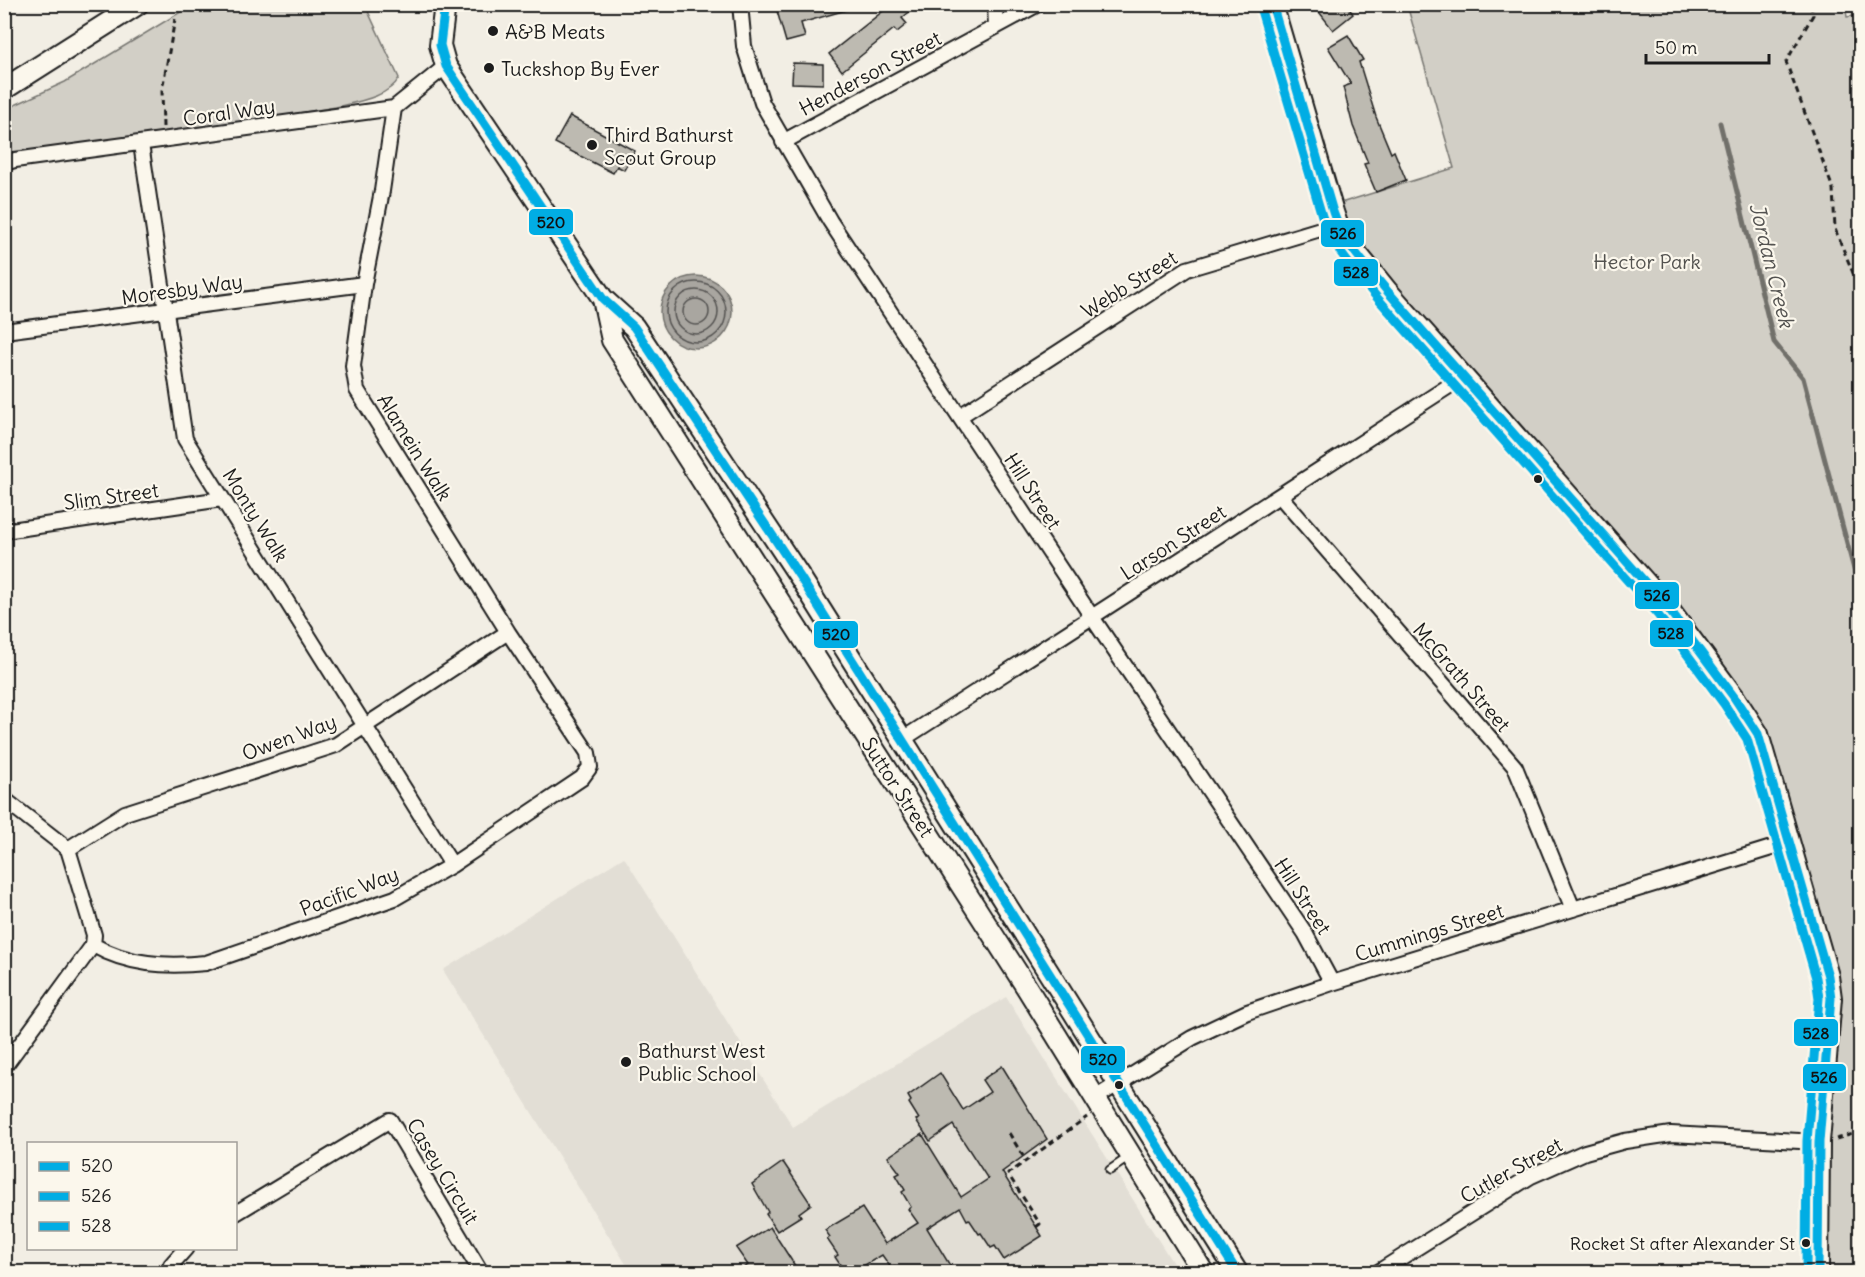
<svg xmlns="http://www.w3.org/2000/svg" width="1865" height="1277" font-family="Delius,sans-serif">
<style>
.built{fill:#e2ded5}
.green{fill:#d2cfc6;stroke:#777671;stroke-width:1.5}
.water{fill:#a9a6a0;stroke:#716f6b;stroke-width:1.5}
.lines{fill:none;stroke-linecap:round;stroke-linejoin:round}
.shore{stroke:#545351;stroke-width:1.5}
.stream{stroke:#716f6b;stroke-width:5}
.building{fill:#bdbab1;stroke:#1c1c1c;stroke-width:1.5}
.lane-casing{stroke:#1c1c1c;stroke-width:11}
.street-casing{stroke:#1c1c1c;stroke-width:18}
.secondary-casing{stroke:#1c1c1c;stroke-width:24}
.path{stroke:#1c1c1c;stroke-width:3;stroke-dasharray:6 4.5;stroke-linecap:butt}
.lane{stroke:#fbf7ec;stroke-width:7}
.street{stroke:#fbf7ec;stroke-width:14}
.secondary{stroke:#fbf7ec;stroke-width:20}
.bus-1-casing{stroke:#fbf7ec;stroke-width:14}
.bus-2-casing{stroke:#fbf7ec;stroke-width:14}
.bus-3-casing{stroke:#fbf7ec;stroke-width:14}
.bus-1{stroke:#01ade4;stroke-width:9}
.bus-2{stroke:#01ade4;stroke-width:9}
.bus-3{stroke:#01ade4;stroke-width:9}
.poi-dot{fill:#1c1c1c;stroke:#fbf7ec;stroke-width:2}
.labels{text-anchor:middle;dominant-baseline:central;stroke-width:4.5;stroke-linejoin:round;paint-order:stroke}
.bus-label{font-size:18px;fill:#1c1c1c;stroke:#fbf7ec;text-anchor:end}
.poi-label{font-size:20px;fill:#1c1c1c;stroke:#fbf7ec;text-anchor:start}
.street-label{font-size:20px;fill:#1c1c1c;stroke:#fbf7ec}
.park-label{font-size:20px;fill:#53524f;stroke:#fbf7ec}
.water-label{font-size:21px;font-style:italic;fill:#545351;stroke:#fbf7ec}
.line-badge{stroke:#fbf7ec;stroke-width:2}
.pale-badge-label{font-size:16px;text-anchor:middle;font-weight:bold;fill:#111}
</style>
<rect width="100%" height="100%" fill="#f2eee4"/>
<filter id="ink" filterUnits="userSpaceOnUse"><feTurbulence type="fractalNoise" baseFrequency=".0167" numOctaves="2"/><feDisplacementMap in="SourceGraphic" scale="12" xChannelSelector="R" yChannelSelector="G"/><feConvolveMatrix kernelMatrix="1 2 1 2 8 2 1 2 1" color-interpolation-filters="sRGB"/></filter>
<g filter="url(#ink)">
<path class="built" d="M 624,857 L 793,1127 L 1006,997 L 1174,1265 L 1161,1272 L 631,1272 L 443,970 Z"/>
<path class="green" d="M 351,4 L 353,8 L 365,5 L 399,78 C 389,97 356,102 336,107 L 5,160 L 4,110 L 65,82 L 192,5 Z
M 1845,4 L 1847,17 L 1860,15 L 1860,1272 L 1818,1272 L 1831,998 L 1791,842 L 1734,697 L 1388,292 L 1331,206 L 1454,168 L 1407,5 Z"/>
<path class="water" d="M660 312a36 36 0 1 1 72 0a36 36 0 1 1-72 0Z"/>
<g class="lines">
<path class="shore" d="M666 312a30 30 0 1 1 60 0a30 30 0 1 1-60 0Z
M674 312a22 22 0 1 1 44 0a22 22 0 1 1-44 0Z
M683 312a13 13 0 1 1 26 0a13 13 0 1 1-26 0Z"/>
<path class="stream" d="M 1720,123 L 1774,342 L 1803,378 L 1855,573 L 1860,575"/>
</g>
<path class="building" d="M 801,4 L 852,4 L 853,8 L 801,23 L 805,37 L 786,42 L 777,11 Z
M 892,4 L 919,4 L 902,18 L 907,24 L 897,32 L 894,29 L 842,71 L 829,54 Z
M 1313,4 L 1346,4 L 1353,14 L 1333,30 Z
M 1348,35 L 1363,60 L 1359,62 L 1376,117 L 1391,153 L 1394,151 L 1406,180 L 1376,192 L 1364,164 L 1368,163 L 1353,126 L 1343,87 L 1351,84 L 1328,47 Z
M 793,63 L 823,64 L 823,84 L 792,83 Z
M 570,116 L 635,151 L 624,170 L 617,166 L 613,173 L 555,143 Z
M 1002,1066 L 1047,1139 L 1002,1172 L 1042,1236 L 1004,1260 L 995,1246 L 991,1248 L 981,1233 L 979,1234 L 969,1219 L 967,1220 L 960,1207 L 927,1228 L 954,1272 L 898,1272 L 895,1267 L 891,1268 L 882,1255 L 853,1272 L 845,1272 L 835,1257 L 838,1255 L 827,1239 L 830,1237 L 825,1230 L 862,1208 L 885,1244 L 918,1223 L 908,1209 L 911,1207 L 902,1192 L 905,1190 L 896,1175 L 900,1173 L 888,1157 L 922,1134 L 961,1197 L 988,1179 L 953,1125 L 930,1141 L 916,1120 L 919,1119 L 909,1103 L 911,1101 L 908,1096 L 940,1073 L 963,1110 L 990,1092 L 982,1080 Z
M 783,1162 L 811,1204 L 799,1213 L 801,1216 L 777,1231 L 766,1214 L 768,1212 L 752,1184 Z
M 770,1227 L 799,1272 L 737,1272 L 748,1265 L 736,1248 Z"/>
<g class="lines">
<defs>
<path id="lane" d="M 1110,1170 L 1129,1157"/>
<path id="street" d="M 740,4 L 744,46 L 762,103 L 830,221 L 1092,617 L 1305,933 L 1332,983
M 995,4 L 996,27
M 783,142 L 1038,4
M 141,144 L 185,439 L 452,865
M 4,163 L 15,160 L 394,108 L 446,66
M 4,331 L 364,284
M 960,416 L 1187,269 L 1337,224
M 1280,496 L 1515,767 L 1573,909
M 4,531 L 222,499
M 903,739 L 1463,377
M 4,799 L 68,849 L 94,935 L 93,945 L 4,1067
M 68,849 L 125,813 L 336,745 L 508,632
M 93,945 C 128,965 166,967 206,963 L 395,898 L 452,865 L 582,778 L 590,767 L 588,753 L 508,632 L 357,390 L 353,366 L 364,284 L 382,191 L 394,108
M 1095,1098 L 1192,1038 L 1247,1012 L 1332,983 L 1791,842
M 236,1213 L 390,1120 L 481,1272
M 168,1272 L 171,1265 L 186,1248
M 1378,1272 L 1531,1176 L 1585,1152 L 1625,1141 L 1671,1134 L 1819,1142"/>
<path id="secondary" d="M 445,4 L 440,45 L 446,66 L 603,299 L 634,327 L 800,577 L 1237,1272
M 1272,4 L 1333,212 L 1337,224 L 1349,244 L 1388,292 L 1667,607 L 1734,697 L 1758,734 L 1828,976 L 1831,998 L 1819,1142 L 1818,1272
M 4,89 L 138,4
M 603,299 L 612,340 L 1027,988 L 1203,1272"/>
</defs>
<use href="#lane" class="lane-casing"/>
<use href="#street" class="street-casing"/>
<use href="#secondary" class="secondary-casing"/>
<path class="path" d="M 1811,4 L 1813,15 L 1786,62 L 1833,189 L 1835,229 L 1860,290
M 163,127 L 162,90 L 175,19
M 1009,1133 L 1026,1161
M 1836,1139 L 1860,1132
M 1036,1227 L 1040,1224 L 1008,1174 L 1087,1117"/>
<use href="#lane" class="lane"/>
<use href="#street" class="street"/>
<use href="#secondary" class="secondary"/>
<defs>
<path id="bus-1" d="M 445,4 L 440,45 L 446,66 L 603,299 L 634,327 L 800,577 L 1237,1272"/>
<path id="bus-2" d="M 1272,4 L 1333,212 C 1343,243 1368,267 1388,292 L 1667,607 L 1734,697 L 1758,734 L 1828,976 L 1831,998 L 1819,1142 L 1818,1272"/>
<path id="bus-3" d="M 1260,7 L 1322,216 C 1332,248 1358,274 1379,300 L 1658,615 L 1724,704 L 1747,739 L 1816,978 L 1819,998 L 1807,1141 L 1806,1272"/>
</defs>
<use href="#bus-1" class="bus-1-casing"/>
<use href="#bus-2" class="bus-2-casing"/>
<use href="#bus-3" class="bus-3-casing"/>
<use href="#bus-1" class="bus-1"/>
<use href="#bus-2" class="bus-2"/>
<use href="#bus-3" class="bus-3"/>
</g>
</g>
<g class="poi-dot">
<circle cx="493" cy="31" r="6"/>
<circle cx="489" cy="68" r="6"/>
<circle cx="592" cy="145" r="6"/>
<circle cx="1538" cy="479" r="5"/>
<circle cx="626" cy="1062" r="6"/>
<circle cx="1119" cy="1085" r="5"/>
<circle cx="1806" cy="1243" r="5"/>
</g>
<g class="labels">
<g class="bus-label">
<text x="1795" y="1243">Rocket St after Alexander St</text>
</g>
<g class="poi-label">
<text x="505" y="31">A&amp;B Meats</text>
<text x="501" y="68">Tuckshop By Ever</text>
<text x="604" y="134">Third Bathurst<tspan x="604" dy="23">Scout Group</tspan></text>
<text x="638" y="1050">Bathurst West<tspan x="638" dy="23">Public School</tspan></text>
</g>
<g class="street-label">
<text transform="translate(870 73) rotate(-28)">Henderson Street</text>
<text transform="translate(229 112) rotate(-8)">Coral Way</text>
<text transform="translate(1129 284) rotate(-32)">Webb Street</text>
<text transform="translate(182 289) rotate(-8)">Moresby Way</text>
<text transform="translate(415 447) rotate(58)">Alamein Walk</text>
<text transform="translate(1033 491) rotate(57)">Hill Street</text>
<text transform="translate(111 496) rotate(-8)">Slim Street</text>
<text transform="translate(256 515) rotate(58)">Monty Walk</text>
<text transform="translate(1173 542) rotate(-33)">Larson Street</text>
<text transform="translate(1462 677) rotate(49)">McGrath Street</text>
<text transform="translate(289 737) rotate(-20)">Owen Way</text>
<text transform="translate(898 787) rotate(57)">Suttor Street</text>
<text transform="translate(349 891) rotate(-21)">Pacific Way</text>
<text transform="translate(1303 896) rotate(57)">Hill Street</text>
<text transform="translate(1429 932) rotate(-17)">Cummings Street</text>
<text transform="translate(1511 1170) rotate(-29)">Cutler Street</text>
<text transform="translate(443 1171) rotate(59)">Casey Circuit</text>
</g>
<g class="park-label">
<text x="1647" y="261">Hector Park</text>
</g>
<g class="water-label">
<text transform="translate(1772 265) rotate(76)">Jordan Creek</text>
</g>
</g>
<g class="line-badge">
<rect x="528" y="208" width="46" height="28" rx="6" fill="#01ade4"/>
<rect x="1320" y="219" width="45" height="29" rx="6" fill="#01ade4"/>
<rect x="1333" y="258" width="46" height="29" rx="6" fill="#01ade4"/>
<rect x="1634" y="581" width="46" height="29" rx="6" fill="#01ade4"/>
<rect x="1649" y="619" width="45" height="29" rx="6" fill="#01ade4"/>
<rect x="813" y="620" width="46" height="29" rx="6" fill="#01ade4"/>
<rect x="1793" y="1018" width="46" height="29" rx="6" fill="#01ade4"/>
<rect x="1080" y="1045" width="46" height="29" rx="6" fill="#01ade4"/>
<rect x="1802" y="1063" width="45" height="29" rx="6" fill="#01ade4"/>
</g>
<g class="pale-badge-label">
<text x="551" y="228">520</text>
<text x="1343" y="239">526</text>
<text x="1356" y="278">528</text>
<text x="1657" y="601">526</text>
<text x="1671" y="639">528</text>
<text x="836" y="640">520</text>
<text x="1816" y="1039">528</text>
<text x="1103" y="1065">520</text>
<text x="1824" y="1083">526</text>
</g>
<rect width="1865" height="1277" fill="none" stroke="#fbf7ec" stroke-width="24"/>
<rect x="12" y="12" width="1841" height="1253" fill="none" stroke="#1c1c1c" stroke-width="2" filter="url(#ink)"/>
<rect x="27" y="1142" width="210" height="108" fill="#fbf7ec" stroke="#a29f99" stroke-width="1.5"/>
<rect x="39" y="1162" width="30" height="9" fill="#01ade4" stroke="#a29f99" stroke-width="1.5"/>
<text x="81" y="1172" font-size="18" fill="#1c1c1c">520</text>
<rect x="39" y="1192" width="30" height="9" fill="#01ade4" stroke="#a29f99" stroke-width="1.5"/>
<text x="81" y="1202" font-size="18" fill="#1c1c1c">526</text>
<rect x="39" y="1222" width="30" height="9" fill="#01ade4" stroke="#a29f99" stroke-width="1.5"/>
<text x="81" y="1232" font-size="18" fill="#1c1c1c">528</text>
<path d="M1646 54v9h123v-9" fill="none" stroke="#1c1c1c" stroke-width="3"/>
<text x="1655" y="54" font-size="18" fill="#1c1c1c" stroke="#fbf7ec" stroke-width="4.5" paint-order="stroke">50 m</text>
</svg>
